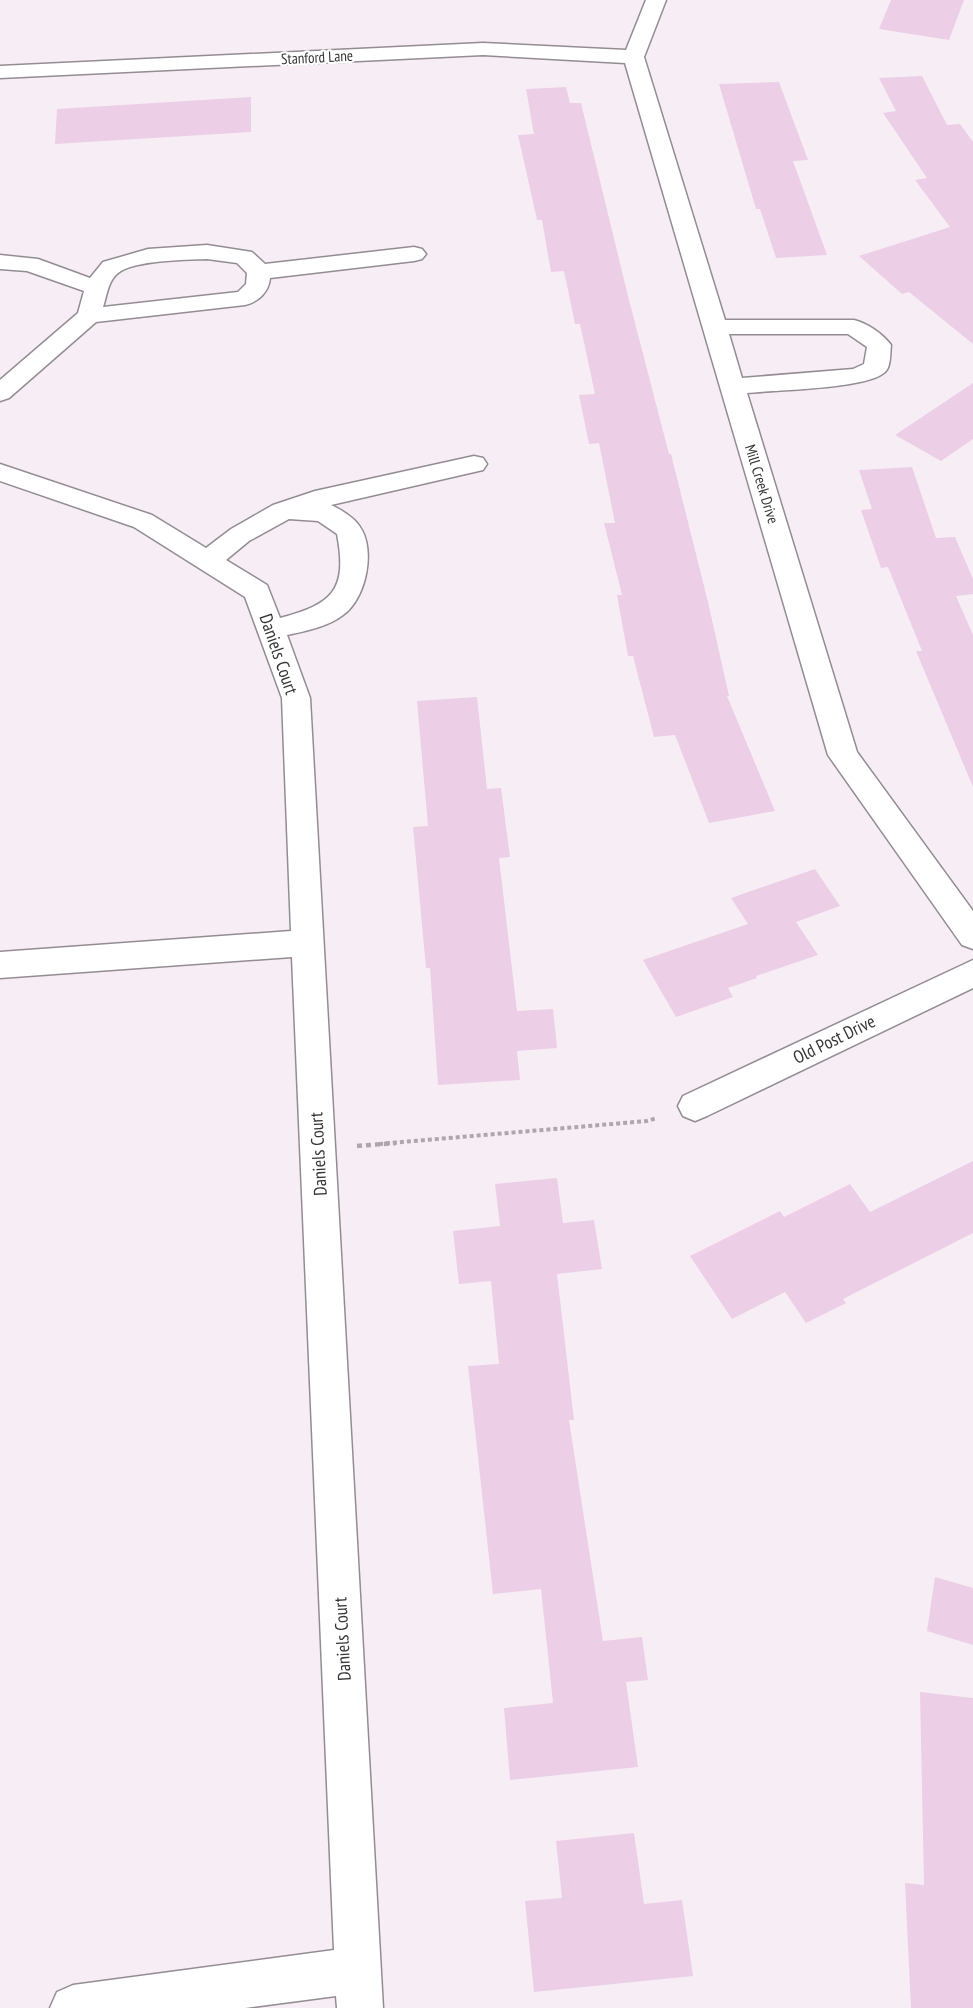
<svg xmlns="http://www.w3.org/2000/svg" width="973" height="2008" font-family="'PT Sans Narrow',sans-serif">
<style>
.building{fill:#eccee6}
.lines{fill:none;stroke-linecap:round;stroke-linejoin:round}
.minor-casing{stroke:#948c93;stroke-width:3}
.path-far1{stroke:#ada7ac;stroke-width:4;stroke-dasharray:4 3;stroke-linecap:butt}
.path{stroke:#ada7ac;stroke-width:4.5;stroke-dasharray:5 4;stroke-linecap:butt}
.minor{fill:#fff;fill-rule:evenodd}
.labels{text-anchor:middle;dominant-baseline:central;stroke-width:4.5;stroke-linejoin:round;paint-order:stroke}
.far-street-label{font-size:15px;fill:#373436;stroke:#fefffe}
.street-label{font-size:18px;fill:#373436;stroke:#fefffe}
</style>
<rect width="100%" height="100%" fill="#f7eef5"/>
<path class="building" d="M 891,0 L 964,0 L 949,40 L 879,29 Z
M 922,76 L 947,125 L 960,124 L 973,142 L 973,344 L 909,292 L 902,294 L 859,256 L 950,227 L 915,180 L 927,178 L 883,113 L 896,111 L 879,78 Z
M 779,82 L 808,160 L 793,161 L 827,255 L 776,258 L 760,209 L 756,209 L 719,84 Z
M 566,87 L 570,103 L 581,103 L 628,296 L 669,454 L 671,454 L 708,602 L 729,696 L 727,696 L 775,811 L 709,823 L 675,735 L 654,737 L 633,656 L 628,656 L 617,595 L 622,595 L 604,523 L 615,523 L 599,443 L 589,444 L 579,395 L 595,394 L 580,324 L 575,324 L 564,271 L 551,272 L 542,220 L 537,220 L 518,135 L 534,134 L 526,89 Z
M 251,97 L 251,132 L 55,144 L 57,109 Z
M 973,383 L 973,439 L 941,461 L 895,435 Z
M 912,467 L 936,538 L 955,537 L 973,579 L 973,594 L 956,596 L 973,635 L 973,787 L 916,651 L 922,651 L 888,567 L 881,568 L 861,510 L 872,509 L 859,470 Z
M 477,697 L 487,789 L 501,788 L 510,857 L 499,858 L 517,1011 L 553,1009 L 557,1048 L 517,1051 L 520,1080 L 438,1085 L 430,968 L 426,968 L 413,827 L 428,826 L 417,701 Z
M 815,869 L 840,906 L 796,922 L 818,955 L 756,976 L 757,978 L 728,988 L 733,997 L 676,1017 L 643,960 L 748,924 L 731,898 Z
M 973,1161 L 973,1233 L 843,1299 L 846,1303 L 806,1323 L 785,1292 L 732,1319 L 690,1256 L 780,1211 L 784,1217 L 850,1184 L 870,1212 Z
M 557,1178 L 563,1223 L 594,1220 L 602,1269 L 557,1274 L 574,1420 L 569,1420 L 603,1641 L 642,1637 L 648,1680 L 626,1682 L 638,1767 L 510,1780 L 504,1708 L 553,1703 L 541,1589 L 493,1594 L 468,1366 L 499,1364 L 491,1281 L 459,1284 L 453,1231 L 500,1226 L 495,1184 Z
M 935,1577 L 973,1588 L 973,1645 L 927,1631 Z
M 920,1692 L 973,1698 L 973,2008 L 911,2008 L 905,1883 L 924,1885 Z
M 634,1833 L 644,1904 L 682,1900 L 693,1976 L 534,1992 L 525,1901 L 562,1898 L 556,1841 Z"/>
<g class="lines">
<defs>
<path id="minor" d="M 646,0 L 666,0 L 644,57 L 725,320 L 854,320 C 867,323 883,334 891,345 C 890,353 891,367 885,372 C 868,389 775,390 747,393 L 857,752 L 973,911 L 973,949 L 962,945 L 828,755 L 625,63 L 483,55 L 0,78 L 0,66 L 483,43 L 626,50 ZM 729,334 L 848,334 L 867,347 L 864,364 L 853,369 L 742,378 Z
M 207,245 L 252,252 L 265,264 L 414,247 L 422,249 L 426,254 L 422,259 L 414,261 L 270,278 C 269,292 258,302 245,305 L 96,322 L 9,398 L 0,401 L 0,380 L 78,313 L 84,291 L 27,271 L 0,269 L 0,255 L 38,259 L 90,278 L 103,262 L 148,249 ZM 207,259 L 237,263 L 247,273 L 246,284 L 238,292 L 103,307 C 107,295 108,281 118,273 C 134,260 186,260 207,259 Z
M 474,456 L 483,458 L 487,464 L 483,470 L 331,505 C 340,509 355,518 360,527 C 376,550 366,599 343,615 C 327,627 306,631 287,635 L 310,698 L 383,2008 L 337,2008 L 336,1996 L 245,2008 L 50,2008 L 57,1992 L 73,1985 L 334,1950 L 292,957 L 0,978 L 0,952 L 291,931 L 282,698 L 245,597 L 134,527 L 0,481 L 0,464 L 152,515 L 206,548 L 231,529 L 273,505 L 315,491 ZM 289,519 L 318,521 L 337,534 C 348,591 332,604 280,618 L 267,585 L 226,560 L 249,541 Z
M 973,960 L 973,988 L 707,1116 L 695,1121 L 683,1116 L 678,1106 L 683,1096 Z"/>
</defs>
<use href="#minor" class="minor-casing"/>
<path class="path-far1" d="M 379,1144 L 647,1121 L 657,1118"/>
<path class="path" d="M 357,1146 L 396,1143"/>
<use href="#minor" class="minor"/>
</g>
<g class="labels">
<g class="far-street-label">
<text transform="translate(317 57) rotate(-3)">Stanford Lane</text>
<text transform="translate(762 484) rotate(73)">Mill Creek Drive</text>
</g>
<g class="street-label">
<text transform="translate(279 654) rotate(71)">Daniels Court</text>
<text transform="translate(834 1039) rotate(-26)">Old Post Drive</text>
<text transform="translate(318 1154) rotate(-93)">Daniels Court</text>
<text transform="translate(342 1639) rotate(-93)">Daniels Court</text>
</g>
</g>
</svg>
